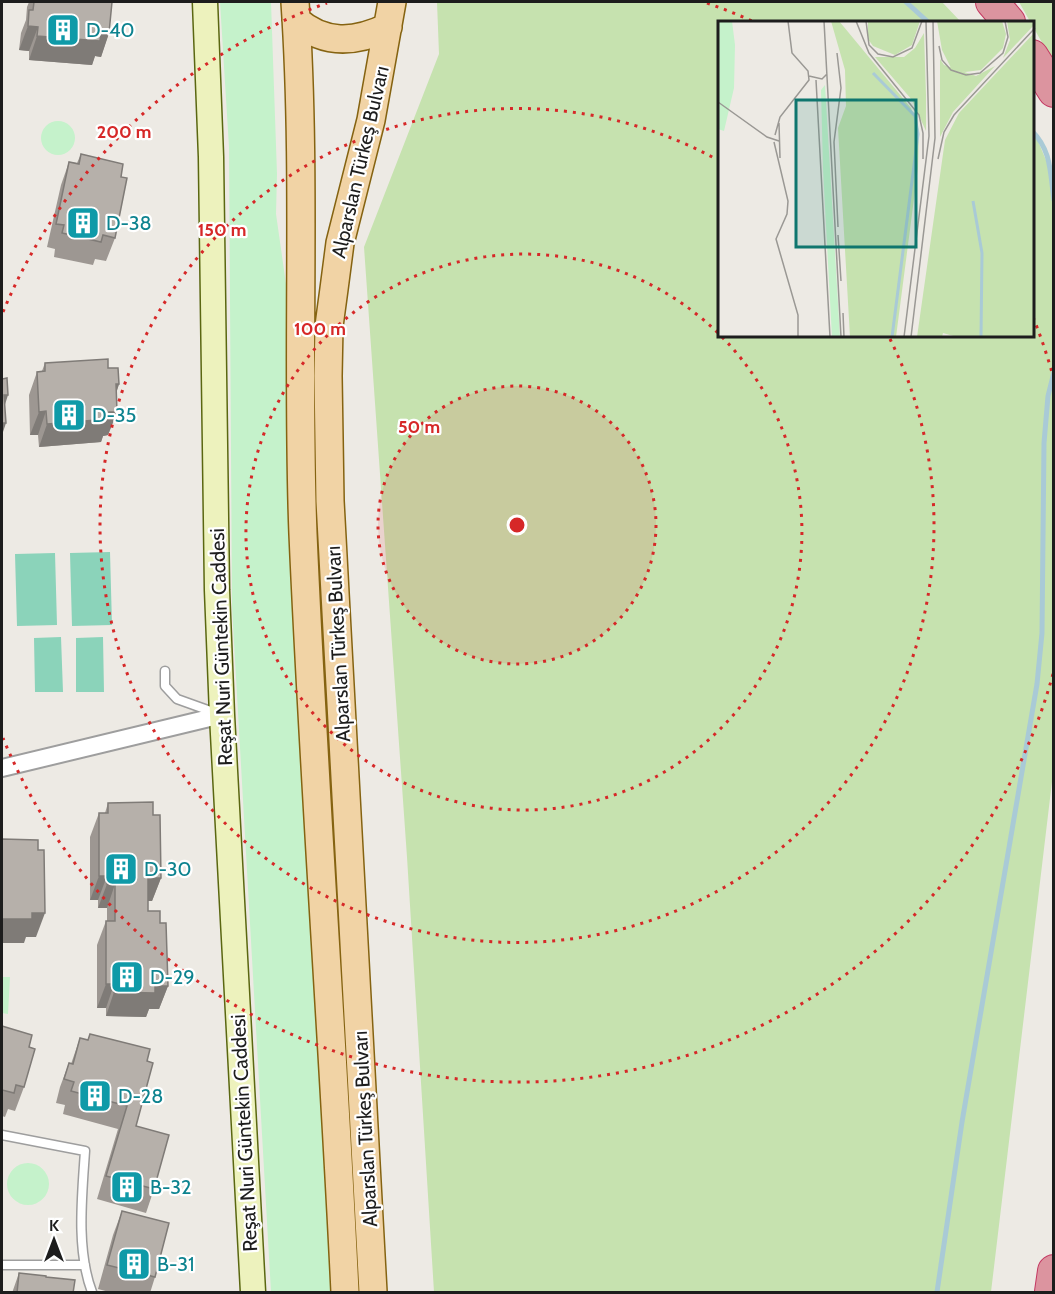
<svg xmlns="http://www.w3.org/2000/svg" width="1055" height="1294" font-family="Cabin,sans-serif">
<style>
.grass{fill:#c6e2af}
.park{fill:#c5f2cb}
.pitch{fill:#8bd3ba}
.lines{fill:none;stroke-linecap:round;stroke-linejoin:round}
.stream{stroke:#a9cad6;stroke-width:5}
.lane-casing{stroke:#9e9e9e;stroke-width:11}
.street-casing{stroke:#9e9e9e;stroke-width:20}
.secondary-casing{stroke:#5a6711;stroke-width:27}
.primary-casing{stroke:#856311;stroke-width:30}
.highway-casing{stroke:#c43862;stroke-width:34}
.lane{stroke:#fff;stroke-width:8}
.street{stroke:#fff;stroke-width:16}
.secondary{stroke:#edf2bd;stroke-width:24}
.primary{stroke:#f1d3a5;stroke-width:27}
.highway{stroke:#dc949f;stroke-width:32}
.wall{fill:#9d9792}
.shaded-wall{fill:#7f7b77}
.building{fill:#b6b0aa;stroke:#7f7b77;stroke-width:1.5}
.ring{fill:none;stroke:#d62828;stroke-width:3;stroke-dasharray:3 6}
.labels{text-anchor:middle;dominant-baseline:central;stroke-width:4.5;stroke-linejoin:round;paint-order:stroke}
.culture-label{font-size:20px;fill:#0d838f;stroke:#fff;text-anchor:start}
.street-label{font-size:20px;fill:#1d1d1d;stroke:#fff}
.inset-river{fill:none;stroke:#a9cad6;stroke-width:3}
.inset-road{fill:none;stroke:#9a9894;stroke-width:1.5}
.view{fill:#0f766e;fill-opacity:0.15;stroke:#0f766e;stroke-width:3}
.inset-edge{fill:none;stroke:#1d1d1d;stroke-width:3}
.centre{fill:#d62828;stroke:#fff;stroke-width:3}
.ring-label{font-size:18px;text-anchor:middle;font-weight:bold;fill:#d62828;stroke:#fff;stroke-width:4.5;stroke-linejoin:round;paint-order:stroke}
</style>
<rect width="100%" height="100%" fill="#edeae4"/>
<path class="grass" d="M 437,2 L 942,2 L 961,22 L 719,22 L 719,336 L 1032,336 L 1033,129 L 1053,177 L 1054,765 L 991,1292 L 434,1292 L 407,857 L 364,247 L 439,54 Z
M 1019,2 L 1053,2 L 1053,62 Z"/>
<path class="park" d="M 220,2 L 271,2 L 277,174 L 276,214 L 286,284 L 287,456 L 298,693 L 321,1074 L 331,1292 L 271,1292 L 232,607 L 229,147 Z
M41 138a17 17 0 1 1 34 0a17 17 0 1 1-34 0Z
M 2,977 L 10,977 L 8,1014 L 2,1013 Z
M7 1184a21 21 0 1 1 42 0a21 21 0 1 1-42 0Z"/>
<path class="pitch" d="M 110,552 L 112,625 L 72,626 L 70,553 Z
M 55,553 L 57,625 L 17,626 L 15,554 Z
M 61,637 L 63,692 L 35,692 L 34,638 Z
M 103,637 L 104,692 L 76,692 L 76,638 Z"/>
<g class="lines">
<path class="stream" d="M 906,2 L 928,22
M 1032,131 C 1052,151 1050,174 1054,200
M 937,1292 L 962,1122 L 1037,684 L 1042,633 L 1044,443 L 1048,396 L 1054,372"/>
<defs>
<path id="lane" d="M 165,671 L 165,686 L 177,699 L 216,713
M 2,1135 L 85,1151 C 82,1196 76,1250 92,1292
M 2,1265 L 85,1265"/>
<path id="street" d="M 2,768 L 222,715"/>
<path id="secondary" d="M 205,2 L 211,157 L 217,590 L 222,715 L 253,1292"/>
<path id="primary" d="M 295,2 C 307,179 296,357 303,534 C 314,787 333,1040 345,1292
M 296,20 C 324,45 355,43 388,27
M 373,1292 L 330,501 L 328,376 L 329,326 L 334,289 L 340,243 L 371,120 L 392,2"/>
<path id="highway" d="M 992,2 L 1009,22
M 1032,56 L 1054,91
M 1051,1292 L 1054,1271"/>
</defs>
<use href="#lane" class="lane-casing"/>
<use href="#street" class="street-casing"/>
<use href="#secondary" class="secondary-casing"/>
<use href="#primary" class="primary-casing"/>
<use href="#highway" class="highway-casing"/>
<use href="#lane" class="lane"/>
<use href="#street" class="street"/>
<use href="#secondary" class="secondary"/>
<use href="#primary" class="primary"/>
<use href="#highway" class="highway"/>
</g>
<path class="wall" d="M 29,2 L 112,2 L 109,33 L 101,57 L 95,56 L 92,65 L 29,60 L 29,51 L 19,50 L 21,33 L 26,20 L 27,7 Z
M 81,154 L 121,177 L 115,238 L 106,261 L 95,259 L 93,265 L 54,257 L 55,249 L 47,247 L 61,185 L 69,162 L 77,163 Z
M 45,363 L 119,384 L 116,394 L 117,412 L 108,435 L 103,436 L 101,442 L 39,447 L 38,435 L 30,435 L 29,395 L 37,372 L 42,371 Z
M 108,803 L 153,815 L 161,878 L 152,901 L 148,901 L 148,911 L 160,923 L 168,986 L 159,1009 L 149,1009 L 146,1017 L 106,1016 L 106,1008 L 97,1008 L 97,945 L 106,921 L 107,921 L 107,908 L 98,908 L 98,900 L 90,900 L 90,837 L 99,813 L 105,813 Z
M 2,1026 L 29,1047 L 24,1087 L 15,1111 L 8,1109 L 5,1117 L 2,1116 Z
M 90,1034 L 147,1061 L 136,1126 L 154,1189 L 146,1213 L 97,1199 L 118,1129 L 63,1114 L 65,1105 L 56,1103 L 60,1087 L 69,1063 L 71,1064 L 80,1038 L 88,1040 Z
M 122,1211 L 155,1277 L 150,1293 L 113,1293 L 98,1289 L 113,1235 Z
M 19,1273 L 46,1277 L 73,1293 L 12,1293 Z"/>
<path class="shaded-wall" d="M 28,26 L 38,27 L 29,51 L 19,50 Z
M 101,32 L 109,33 L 101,57 L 95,56 L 92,65 L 29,60 L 37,36 Z
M 116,384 L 119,384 L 111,408 Z
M 4,395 L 8,395 L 2,414 Z
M 46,411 L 38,435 L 30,435 L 39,412 Z
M 109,412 L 117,412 L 108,435 L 103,436 L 101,442 L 39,447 L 47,424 Z
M 2,423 L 6,423 L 2,435 Z
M 99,876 L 107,876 L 98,900 L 90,900 Z
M 148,878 L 161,878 L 152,901 L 139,901 Z
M 107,884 L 115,884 L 107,908 L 98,908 Z
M 32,913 L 45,913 L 36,937 L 26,937 L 24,943 L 2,943 L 2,919 Z
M 106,984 L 114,984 L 106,1008 L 97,1008 Z
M 155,986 L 168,986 L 159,1009 L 149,1009 L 146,1017 L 106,1016 L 114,992 Z"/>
<path class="building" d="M 34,2 L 112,2 L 109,33 L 101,32 L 100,41 L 37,36 L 38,27 L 28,26 L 29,10 L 33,10 Z
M 81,154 L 123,164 L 121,177 L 127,178 L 115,238 L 103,235 L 101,242 L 62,233 L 64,225 L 56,224 L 69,162 L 79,164 Z
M 108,359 L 108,368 L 118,368 L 119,384 L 116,384 L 117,412 L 109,412 L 109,419 L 47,424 L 46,411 L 39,412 L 37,372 L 45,371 L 45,363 Z
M 7,378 L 8,395 L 4,395 L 6,423 L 2,423 L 2,379 Z
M 153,802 L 153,815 L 160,815 L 161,878 L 148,878 L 148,911 L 160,911 L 160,923 L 166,923 L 168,986 L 155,986 L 155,993 L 114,992 L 114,984 L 106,984 L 106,921 L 115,921 L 115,884 L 107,884 L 107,876 L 99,876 L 99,813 L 108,813 L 108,803 Z
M 2,839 L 38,840 L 38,850 L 44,850 L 45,913 L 32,913 L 32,919 L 2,919 Z
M 2,1026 L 32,1035 L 29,1047 L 35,1049 L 24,1087 L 16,1085 L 14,1093 L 2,1090 Z
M 90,1034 L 150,1049 L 147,1061 L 153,1063 L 136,1126 L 169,1135 L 154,1189 L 106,1176 L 127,1106 L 71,1091 L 74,1082 L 64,1079 L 69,1063 L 73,1064 L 80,1038 L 88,1040 Z
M 122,1211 L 169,1223 L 155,1277 L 107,1265 Z
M 19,1273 L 46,1276 L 46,1277 L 75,1280 L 73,1293 L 17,1293 Z"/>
<circle cx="517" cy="525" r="139" fill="#d62828" fill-opacity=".12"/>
<g class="ring">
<circle cx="517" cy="525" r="139"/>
<path d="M722 337A278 278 0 1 1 719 334"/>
<path d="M890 339A417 417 0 1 1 716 159"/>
<path d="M1053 674A556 556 0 0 1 3 738M3 312A556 556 0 0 1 327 3M707 3A556 556 0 0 1 752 21M1033 317A556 556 0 0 1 1053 376"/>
</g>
<defs>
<symbol id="building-square" viewBox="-11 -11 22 22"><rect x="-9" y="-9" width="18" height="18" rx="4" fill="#0f9aa8" stroke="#fff"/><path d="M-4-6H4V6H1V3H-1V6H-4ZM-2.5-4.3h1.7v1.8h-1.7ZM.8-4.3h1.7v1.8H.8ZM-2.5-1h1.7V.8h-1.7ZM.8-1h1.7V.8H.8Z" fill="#fff"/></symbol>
</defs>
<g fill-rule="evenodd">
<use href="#building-square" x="44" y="11" width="38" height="38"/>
<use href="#building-square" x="64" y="204" width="38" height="38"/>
<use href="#building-square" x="50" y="396" width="38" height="38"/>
<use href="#building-square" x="102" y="850" width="38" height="38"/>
<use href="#building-square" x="108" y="958" width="38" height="38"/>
<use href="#building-square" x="76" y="1077" width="38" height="38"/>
<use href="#building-square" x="108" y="1168" width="38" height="38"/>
<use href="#building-square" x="115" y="1245" width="38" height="38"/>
</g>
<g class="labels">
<g class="culture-label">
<text x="86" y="30">D-40</text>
<text x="106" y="223">D-38</text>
<text x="92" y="415">D-35</text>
<text x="144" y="869">D-30</text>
<text x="150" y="977">D-29</text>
<text x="118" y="1096">D-28</text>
<text x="150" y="1187">B-32</text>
<text x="157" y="1264">B-31</text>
</g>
<g class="street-label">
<text transform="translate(360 162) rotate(-77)">Alparslan Türkeş Bulvarı</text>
<text transform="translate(338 644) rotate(-93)">Alparslan Türkeş Bulvarı</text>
<text transform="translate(221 647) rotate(-92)">Reşat Nuri Güntekin Caddesi</text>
<text transform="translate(365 1129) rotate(-93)">Alparslan Türkeş Bulvarı</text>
<text transform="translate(244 1133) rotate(-93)">Reşat Nuri Güntekin Caddesi</text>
</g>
</g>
<g transform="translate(718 21)">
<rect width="316" height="316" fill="#edeae4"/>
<path d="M 113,0 L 121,0 L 193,87 L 201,109 L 200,147 L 178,316 L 132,316 L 120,107 L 128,85 L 127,49 ZM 150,0 L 202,0 L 194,24 L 177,34 L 155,25 L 150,18 ZM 219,0 L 284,0 L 288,13 L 285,27 L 263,49 L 247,51 L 233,47 L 224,29 ZM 289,0 L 316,0 L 316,4 L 285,37 L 292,19 ZM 206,12 L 208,74 L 208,110 L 194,79 L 157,36 L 186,36 L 197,27 ZM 316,12 L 316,316 L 239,316 L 225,312 L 224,316 L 199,316 L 227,119 L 241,92 ZM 222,38 L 226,44 L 258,55 L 277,45 L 235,91 L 222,116 Z" fill="#c6e2af"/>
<path d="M 0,0 L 14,0 L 17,24 L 16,67 L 6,110 L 0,108 ZM 107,64 L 122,316 L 114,316 L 105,148 L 103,69 Z" fill="#c5f2cb"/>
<path class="inset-river" d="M 155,52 L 197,95 L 200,113 L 174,316M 255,180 L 264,232 L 263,316"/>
<path class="inset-road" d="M 106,0 L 123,316M 138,0 L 151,32 L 201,94 L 205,112 L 205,138M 148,0 L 151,24 L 160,33 L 175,36 L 194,27 L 204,0M 221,25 L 224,39 L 233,49 L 248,54 L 262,52 L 285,32 L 290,16 L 287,0M 119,32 L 123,67 L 116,121 L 120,206M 91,55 L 104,58 L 109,53M 98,59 L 112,316M 0,81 L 49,116 L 61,120M 61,102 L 62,137M 57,114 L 62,96 L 91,59 L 90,50 L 74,32 L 70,0M 56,121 L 70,180 L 69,193 L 58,218 L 80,294 L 80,316M 220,138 L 226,111 L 236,94 L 317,7M 120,214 L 123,260M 125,292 L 126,316M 186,316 L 211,115 L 208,0M 193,316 L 217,117 L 215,0"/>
<path class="view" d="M 78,79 L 198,79 L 198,226 L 78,226 Z"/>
<rect width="316" height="316" class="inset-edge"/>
</g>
<circle cx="517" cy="525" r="9" class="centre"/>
<g class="ring-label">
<text x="124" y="138">200 m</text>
<text x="222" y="236">150 m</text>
<text x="320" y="335">100 m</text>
<text x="419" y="433">50 m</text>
</g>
<rect width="1055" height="1294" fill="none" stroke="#1d1d1d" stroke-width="6"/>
<g transform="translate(54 1240)" stroke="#ffffff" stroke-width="4.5" paint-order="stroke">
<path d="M0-4.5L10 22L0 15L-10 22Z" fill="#1d1d1d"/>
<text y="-9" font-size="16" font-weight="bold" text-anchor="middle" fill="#1d1d1d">K</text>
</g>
</svg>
